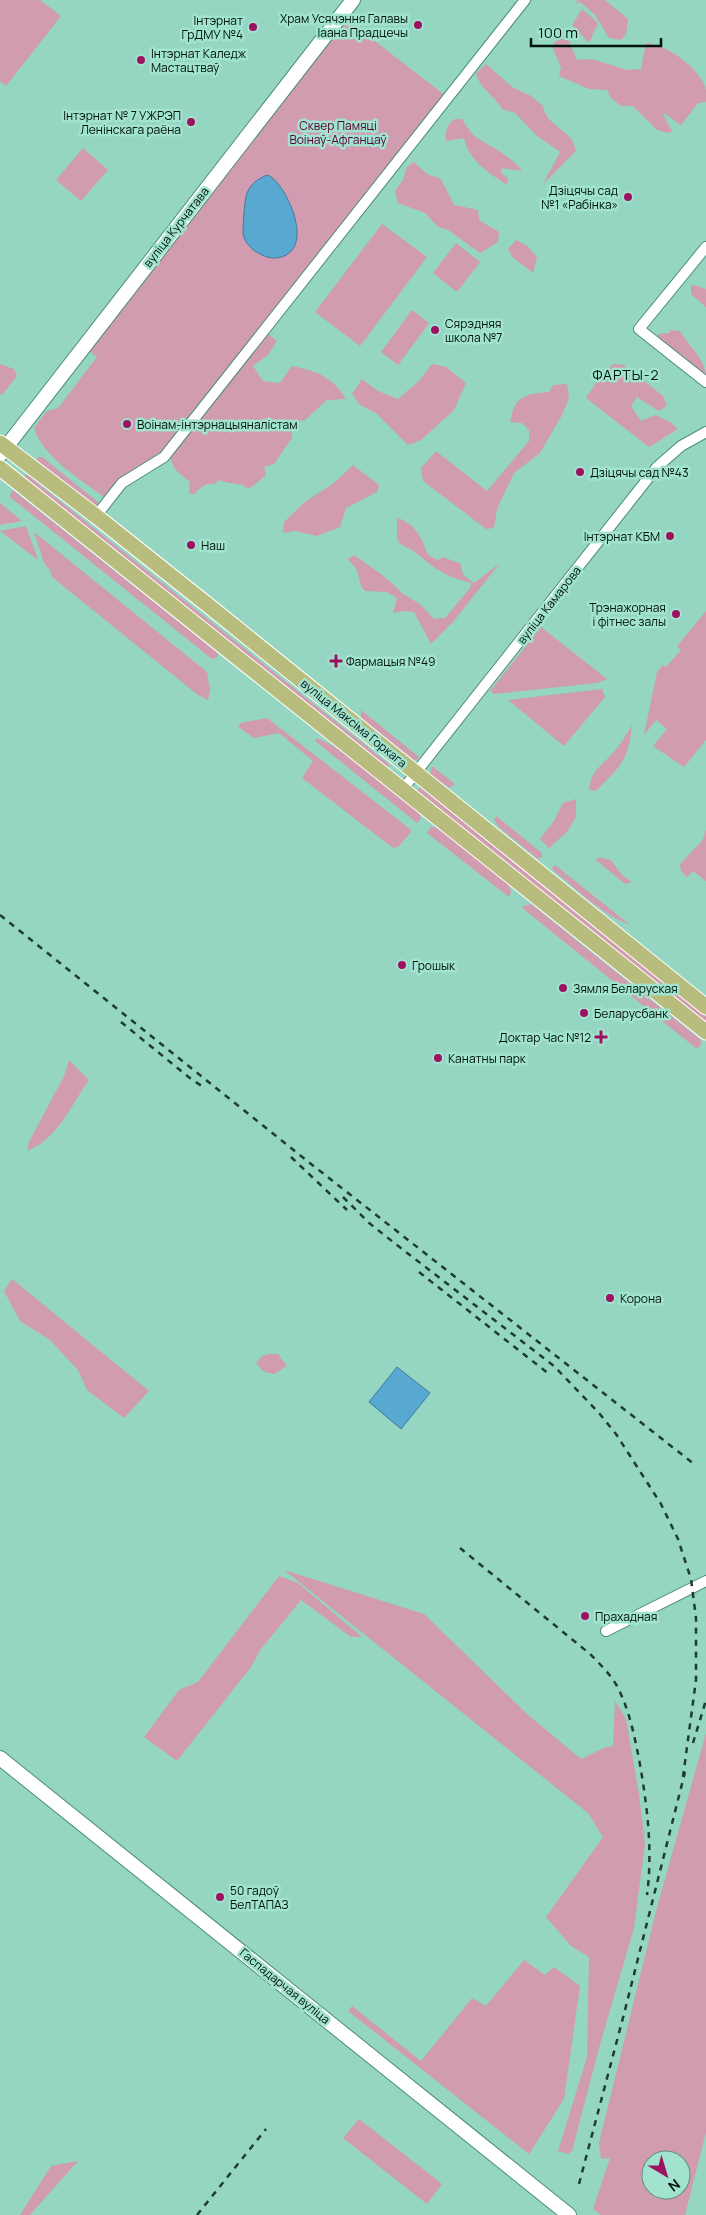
<svg xmlns="http://www.w3.org/2000/svg" width="706" height="2215" font-family="Manrope,sans-serif">
<style>
.green{fill:#d19bb0;fill-rule:evenodd}
.water{fill:#59a8d2;stroke:#3e7b97}
.lines{fill:none;stroke-linecap:round;stroke-linejoin:round}
.street-casing{stroke:#4c8c7b;stroke-width:12}
.secondary-casing{stroke:#4c8c7b;stroke-width:16}
.primary-casing{stroke:#fff;stroke-width:17}
.street{stroke:#fff;stroke-width:10}
.secondary{stroke:#fff;stroke-width:14}
.primary{stroke:#b8bc7c;stroke-width:15}
.rail{stroke:#1f3c33;stroke-width:2.5;stroke-dasharray:6 6;stroke-linecap:butt}
.poi-dot{fill:#9d1260;stroke:#a1e3cf;stroke-width:2}
.labels{text-anchor:middle;dominant-baseline:central;stroke-width:5;stroke-linejoin:round;paint-order:stroke}
.poi-label{font-size:12px;fill:#00130d;stroke:#a1e3cf;text-anchor:start}
.park-label{font-size:12px;fill:#5c0035;stroke:#a1e3cf}
.street-label{font-size:12px;fill:#00130d;stroke:#a1e3cf}
.neighbourhood-label{font-size:14px;letter-spacing:1px;fill:#00130d;stroke:#a1e3cf}
</style>
<rect width="100%" height="100%" fill="#94d6c2"/>
<path class="green" d="M 0,0 L 40,0 L 61,16 L 6,86 L 0,81 Z
M 578,0 L 605,0 L 628,19 L 626,34 L 621,40 L 609,38 L 595,15 L 580,2 L 575,4 Z
M 582,9 L 598,23 L 589,43 L 572,25 Z
M 346,19 L 446,96 L 164,450 L 121,477 L 104,497 C 80,479 43,457 34,428 L 47,411 L 58,408 L 97,357 L 89,351 Z
M 559,38 L 569,41 L 577,60 L 592,59 L 627,70 L 641,69 L 646,43 C 667,45 701,68 706,90 C 706,94 706,99 706,102 L 698,103 L 681,125 L 664,113 L 664,116 L 672,131 L 669,133 L 657,130 L 633,106 L 621,106 L 611,98 L 607,90 L 589,89 L 559,76 L 561,68 L 552,46 Z
M 486,64 L 512,87 L 531,96 L 543,106 C 547,128 573,129 576,151 L 543,184 L 560,152 L 537,136 L 515,113 L 502,109 C 495,96 479,88 476,73 Z
M 455,119 L 462,119 C 466,125 471,134 477,138 C 492,147 512,157 522,171 L 501,168 L 501,173 L 508,178 L 507,185 C 488,172 469,161 464,138 L 446,141 C 445,131 447,124 455,119 Z
M 83,148 L 108,170 L 81,201 L 56,180 Z
M 414,162 L 427,174 L 441,179 L 454,205 L 478,210 L 479,220 L 499,232 L 498,242 L 480,253 L 448,230 L 438,227 L 425,213 L 398,203 L 395,191 L 403,180 L 407,167 Z
M 382,224 L 427,257 L 360,346 L 315,312 Z
M 516,240 L 527,246 L 537,257 L 533,273 L 512,257 L 508,249 Z
M 456,243 L 480,262 L 457,292 L 433,273 Z
M 691,284 L 706,289 L 706,307 L 691,294 Z
M 412,310 L 429,323 L 398,365 L 381,352 Z
M 670,330 L 680,331 C 689,347 706,358 706,379 L 665,345 L 657,334 L 670,333 Z
M 268,334 L 277,341 L 268,355 L 253,366 L 263,381 L 280,383 L 292,366 C 316,371 332,376 346,399 L 327,400 L 305,420 L 292,423 L 292,438 L 274,464 L 264,467 L 266,475 L 249,489 C 240,482 230,485 219,480 L 215,484 C 204,483 201,487 194,495 L 189,493 L 190,482 C 179,473 171,469 170,453 Z
M 0,364 L 14,369 L 17,376 L 2,395 L 0,394 Z
M 432,364 L 446,367 L 466,383 L 454,410 L 421,440 L 408,445 L 376,413 L 360,405 L 352,394 L 362,379 L 378,391 L 398,399 L 420,380 Z
M 613,364 L 624,365 L 663,396 L 667,405 L 659,411 L 637,397 L 631,406 L 641,421 L 655,415 L 670,422 L 678,429 L 649,447 L 586,398 L 595,384 Z
M 567,384 L 569,398 L 562,415 L 540,453 L 514,473 L 497,509 L 494,528 L 486,529 L 423,481 L 421,468 L 436,451 L 487,491 L 529,441 L 529,430 L 522,423 L 510,422 C 515,396 524,394 549,392 L 553,385 Z
M 38,457 L 42,457 L 98,502 L 98,505 L 92,506 L 36,461 Z
M 353,465 L 379,485 L 377,492 L 346,508 L 340,527 L 317,536 L 295,531 L 283,533 L 284,522 L 306,501 L 334,483 Z
M 26,474 L 390,765 L 386,769 L 22,479 Z
M 14,491 L 218,653 L 218,657 L 212,659 L 10,497 L 11,492 Z
M 0,503 L 22,521 L 0,525 Z
M 397,518 C 415,523 422,538 428,555 L 438,560 L 443,557 L 461,564 C 461,574 466,578 474,583 L 500,563 L 453,622 L 431,644 L 414,612 L 404,611 L 393,613 L 397,598 L 387,592 L 365,591 L 361,586 L 357,570 L 348,559 L 354,555 L 385,577 L 403,594 L 420,604 L 434,619 L 445,618 L 470,588 L 471,583 L 451,577 L 435,568 L 412,550 L 400,544 L 397,538 Z
M 26,526 L 38,560 L 0,531 Z
M 34,532 L 207,672 L 210,690 L 208,700 L 198,695 L 52,577 L 50,570 L 44,563 Z
M 706,611 L 706,740 L 684,767 L 653,746 L 667,729 L 656,720 L 644,735 L 657,672 L 663,665 L 666,667 L 681,650 L 677,646 Z
M 541,627 L 607,679 L 597,683 L 494,694 L 490,691 Z
M 602,689 L 605,697 L 564,746 L 508,700 Z
M 361,710 L 419,757 L 417,760 L 414,760 L 361,718 Z
M 267,718 L 410,829 L 411,832 L 398,847 L 393,848 L 302,778 L 313,761 L 279,733 L 254,738 L 238,727 L 241,723 Z
M 632,725 C 629,761 620,766 596,791 L 589,790 C 590,772 600,767 612,754 C 620,745 626,736 632,725 Z
M 317,738 L 339,749 L 419,813 L 421,818 L 417,823 L 315,741 Z
M 432,766 L 455,784 L 449,788 L 430,774 Z
M 421,788 L 706,1016 L 706,1023 L 418,793 L 418,789 Z
M 576,799 L 576,817 L 567,832 L 549,848 L 540,839 L 554,821 L 563,803 Z
M 496,816 L 542,853 L 542,857 L 538,859 L 499,827 L 494,820 Z
M 431,827 L 436,827 L 509,885 L 511,892 L 509,897 L 427,833 Z
M 706,830 L 706,881 L 693,871 L 687,877 L 681,871 L 680,864 L 702,841 Z
M 598,857 L 611,860 L 622,875 L 632,882 L 625,884 L 596,860 Z
M 555,865 L 630,925 C 601,914 578,890 554,871 L 552,868 Z
M 531,904 L 701,1040 L 701,1045 L 697,1049 L 521,907 Z
M 69,1060 L 89,1080 C 71,1105 58,1139 27,1151 L 29,1142 L 64,1076 Z
M 12,1279 L 149,1391 L 124,1418 L 87,1390 L 78,1370 L 50,1340 L 20,1321 L 4,1291 Z
M 269,1354 L 278,1354 L 287,1366 L 274,1374 L 264,1372 L 256,1363 L 262,1356 Z
M 284,1570 L 424,1614 L 527,1714 L 581,1759 L 606,1747 L 613,1746 L 615,1701 L 626,1719 L 639,1794 L 645,1844 L 634,1928 L 599,2048 L 572,2151 L 568,2154 L 558,2151 L 587,2057 L 589,1957 L 571,1946 L 546,1917 L 603,1837 L 588,1813 Z
M 279,1576 L 298,1583 L 362,1637 L 351,1637 L 301,1600 L 261,1649 L 251,1667 L 177,1761 L 144,1737 L 179,1690 L 198,1682 Z
M 706,1733 L 706,2132 L 685,2215 L 601,2215 L 593,2209 L 610,2158 L 601,2159 L 599,2143 L 656,1911 ZM 651,2160 L 681,2160 L 681,2190 L 651,2190 Z
M 524,1960 L 545,1975 L 554,1967 L 580,1986 L 564,2099 L 529,2154 L 348,2011 L 352,2006 L 421,2061 L 472,1998 L 486,2006 Z
M 359,2119 L 442,2184 L 427,2204 L 343,2138 Z
M 78,2161 L 30,2215 L 20,2215 L 51,2166 Z"/>
<path class="water" d="M 267,175 C 284,179 320,253 276,258 C 262,259 242,245 243,231 C 243,225 244,218 244,212 C 245,205 245,195 249,189 C 253,182 260,178 267,175 Z
M 397,1367 L 430,1393 L 401,1429 L 369,1402 Z"/>
<g class="lines">
<defs>
<path id="street" d="M 706,247 L 639,329 L 706,382
M 96,516 L 122,483 L 164,457 L 525,0
M 403,789 L 657,467 L 681,446 L 706,432
M 606,1631 L 706,1581"/>
<path id="secondary" d="M 0,455 L 353,0
M 0,1758 L 569,2215"/>
<path id="primary" d="M 0,443 L 96,516 L 214,610 L 706,1007
M 0,468 L 706,1032"/>
</defs>
<use href="#street" class="street-casing"/>
<use href="#secondary" class="secondary-casing"/>
<use href="#primary" class="primary-casing"/>
<use href="#street" class="street"/>
<use href="#secondary" class="secondary"/>
<use href="#primary" class="primary"/>
<path class="rail" d="M 0,915 L 306,1160 L 694,1464
M 121,1022 L 191,1079 L 205,1088
M 291,1157 L 347,1210
M 343,1197 L 368,1222 L 393,1242 L 554,1366 L 599,1413 L 616,1434 L 661,1504 L 678,1539 L 691,1579 L 696,1618 L 696,1680 L 683,1777
M 419,1272 L 549,1374
M 460,1548 L 590,1654 C 600,1664 610,1674 617,1686 C 629,1709 634,1734 639,1759 C 647,1804 653,1849 647,1895
M 693,1743 L 706,1700
M 579,2184 L 624,2014 L 685,1772
M 197,2215 L 266,2129"/>
</g>
<g class="poi-dot">
<circle cx="418" cy="25" r="5"/>
<circle cx="253" cy="27" r="5"/>
<circle cx="141" cy="60" r="5"/>
<circle cx="191" cy="122" r="5"/>
<circle cx="628" cy="197" r="5"/>
<circle cx="435" cy="330" r="5"/>
<circle cx="127" cy="424" r="5"/>
<circle cx="580" cy="472" r="5"/>
<circle cx="670" cy="536" r="5"/>
<circle cx="191" cy="545" r="5"/>
<circle cx="676" cy="614" r="5"/>
<path d="M333.5 653.5h5v5h5v5h-5v5h-5v-5h-5v-5h5z"/>
<circle cx="402" cy="965" r="5"/>
<circle cx="563" cy="988" r="5"/>
<circle cx="584" cy="1013" r="5"/>
<path d="M598.5 1029.5h5v5h5v5h-5v5h-5v-5h-5v-5h5z"/>
<circle cx="438" cy="1058" r="5"/>
<circle cx="610" cy="1298" r="5"/>
<circle cx="585" cy="1616" r="5"/>
<circle cx="220" cy="1897" r="5"/>
</g>
<g class="labels">
<g class="poi-label">
<text x="408" y="18" text-anchor="end">Храм Усячэння Галавы<tspan x="408" dy="14">Іаана Прадцечы</tspan></text>
<text x="243" y="20" text-anchor="end">Інтэрнат<tspan x="243" dy="14">ГрДМУ №4</tspan></text>
<text x="151" y="53">Інтэрнат Каледж<tspan x="151" dy="14">Мастацтваў</tspan></text>
<text x="181" y="115" text-anchor="end">Інтэрнат № 7 УЖРЭП<tspan x="181" dy="14">Ленінскага раёна</tspan></text>
<text x="618" y="190" text-anchor="end">Дзіцячы сад<tspan x="618" dy="14">№1 «Рабінка»</tspan></text>
<text x="445" y="323">Сярэдняя<tspan x="445" dy="14">школа №7</tspan></text>
<text x="137" y="424">Воінам-інтэрнацыяналістам</text>
<text x="590" y="472">Дзіцячы сад №43</text>
<text x="660" y="536" text-anchor="end">Інтэрнат КБМ</text>
<text x="201" y="545">Наш</text>
<text x="666" y="607" text-anchor="end">Трэнажорная<tspan x="666" dy="14">і фітнес залы</tspan></text>
<text x="346" y="661">Фармацыя №49</text>
<text x="412" y="965">Грошык</text>
<text x="573" y="988">Зямля Беларуская</text>
<text x="594" y="1013">Беларусбанк</text>
<text x="591" y="1037" text-anchor="end">Доктар Час №12</text>
<text x="448" y="1058">Канатны парк</text>
<text x="620" y="1298">Корона</text>
<text x="595" y="1616">Прахадная</text>
<text x="230" y="1890">50 гадоў<tspan x="230" dy="14">БелТАПАЗ</tspan></text>
</g>
<g class="park-label">
<text x="338" y="125">Сквер Памяці<tspan x="338" dy="14">Воінаў-Афганцаў</tspan></text>
</g>
<g class="street-label">
<text transform="translate(176 227) rotate(-52)">вуліца Курчатава</text>
<text transform="translate(549 605) rotate(-52)">вуліца Камарова</text>
<text transform="translate(354 723) rotate(39)">вуліца Максіма Горкага</text>
<text transform="translate(285 1986) rotate(39)">Гаспадарчая вуліца</text>
</g>
<g class="neighbourhood-label">
<text x="626" y="374">ФАРТЫ-2</text>
</g>
</g>
<g transform="translate(666 2175) rotate(142)"><circle r="24" fill="#a1e3cf" stroke="#619081"/>
<path d="M0-4L9 19L0 12L-9 19Z" fill="#9d1260"/>
<text y="-8" font-size="14" font-weight="bold" text-anchor="middle" fill="#00130d">N</text>
</g>
<path d="M531 38v8h130v-8" fill="none" stroke="#00130d" stroke-width="2.5"/>
<text x="538" y="38" font-size="15" fill="#00130d" stroke="#a1e3cf" stroke-width="4" paint-order="stroke">100 m</text>
</svg>
